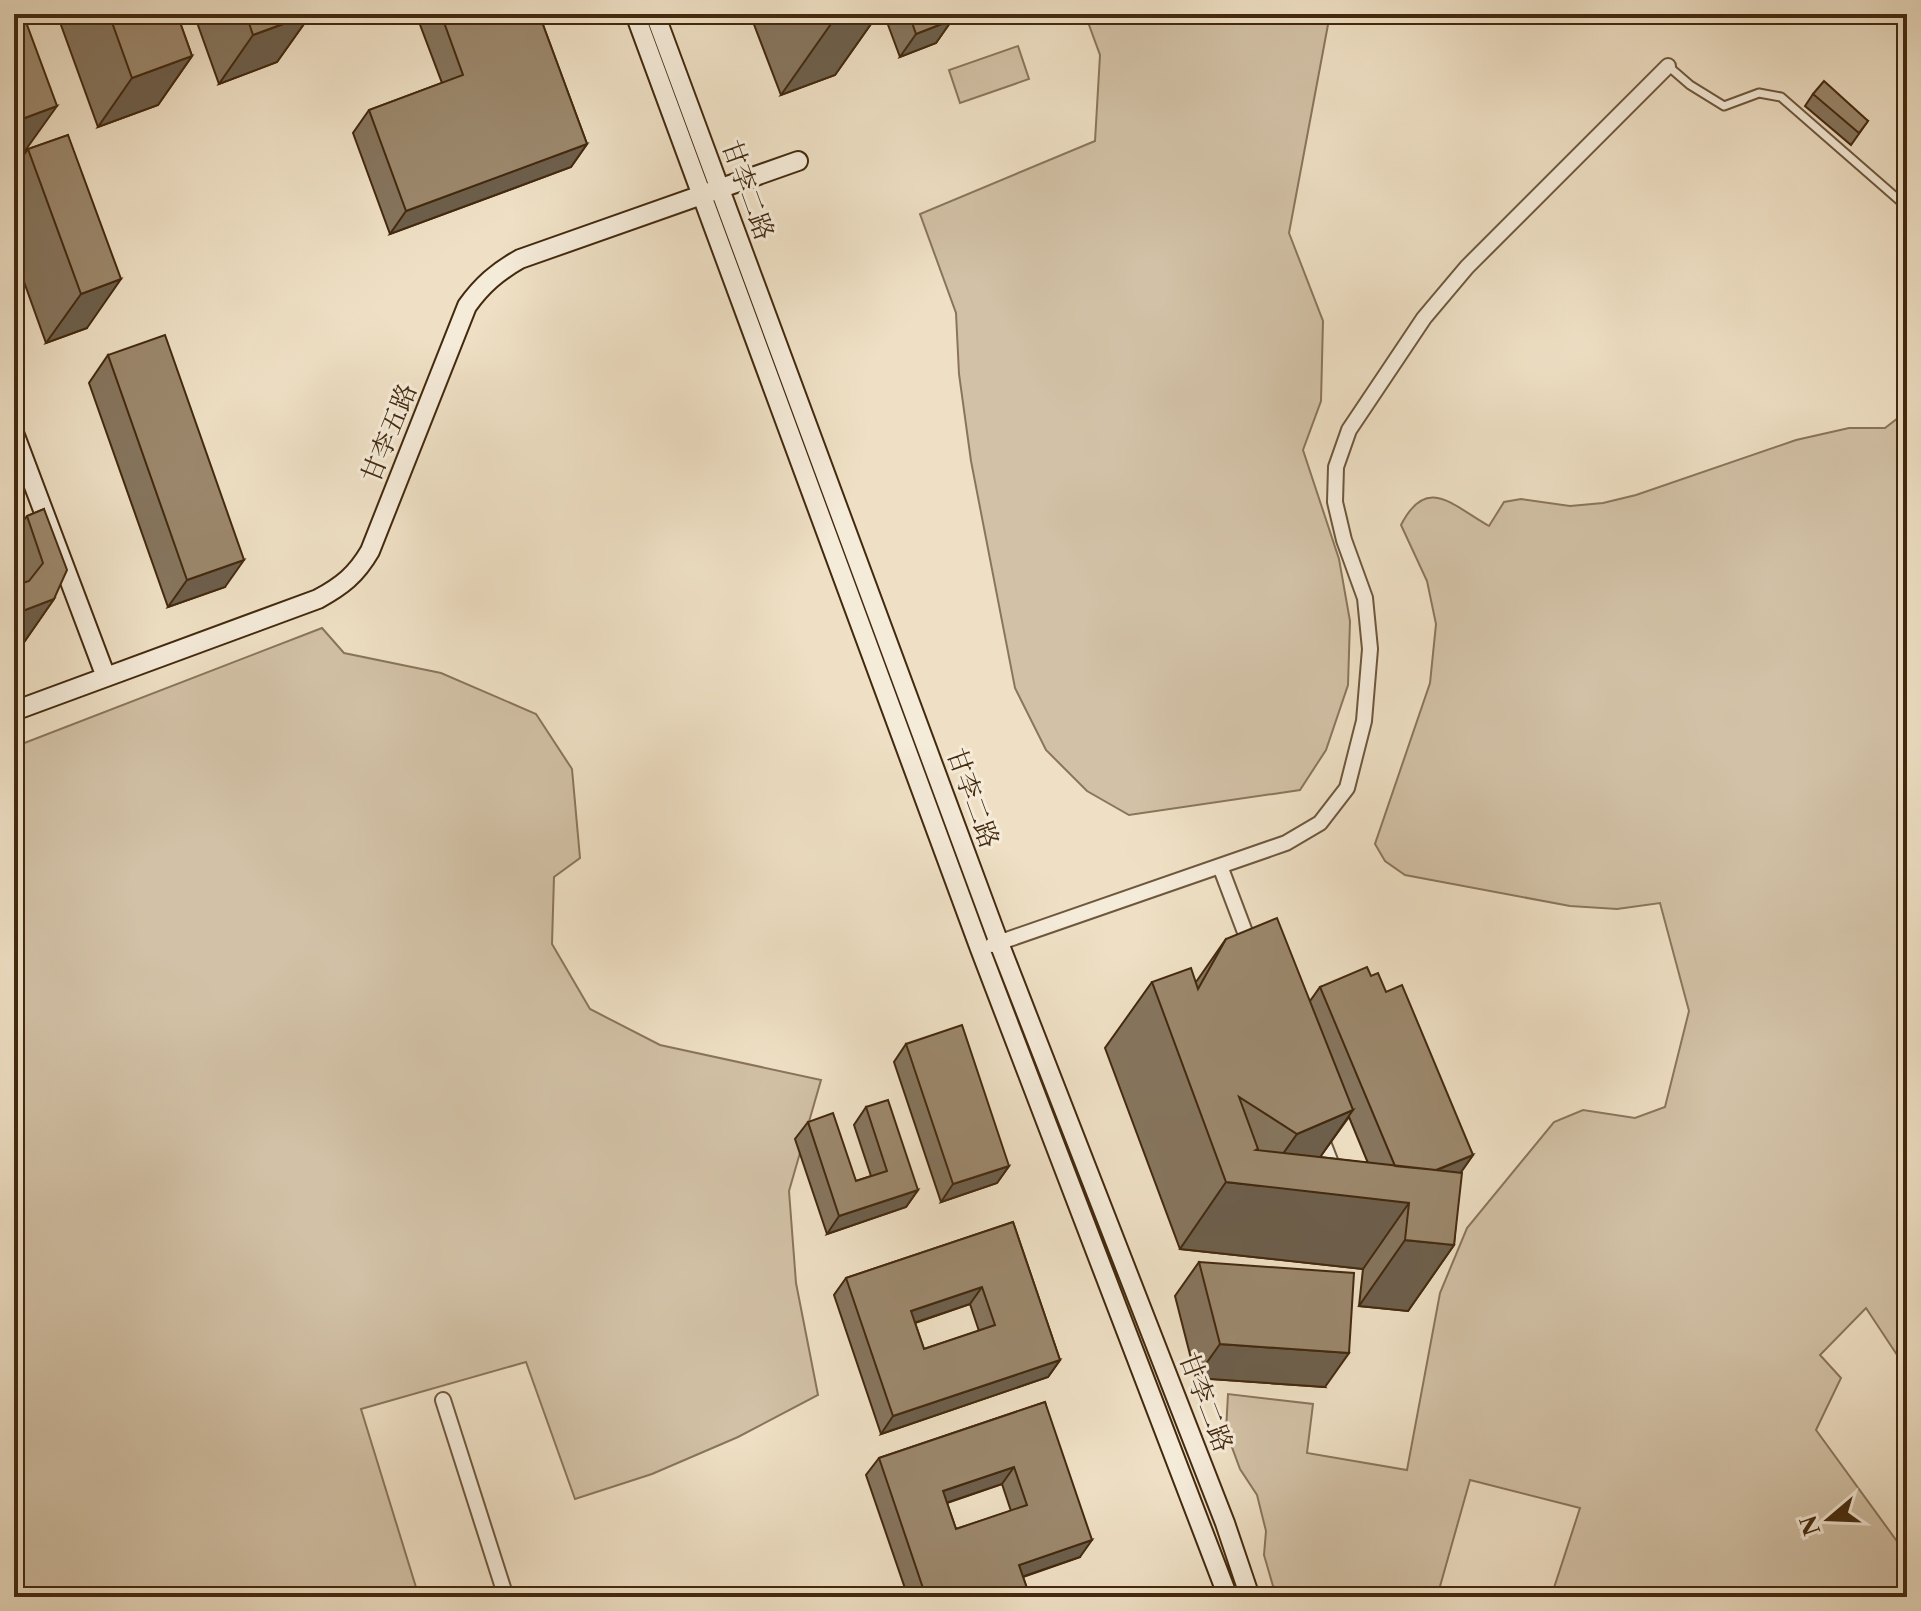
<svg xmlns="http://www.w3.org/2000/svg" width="1921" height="1611" font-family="'Libre Caslon Text','Noto Serif SC',serif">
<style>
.green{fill:#d2c1a6;stroke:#8a755a;stroke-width:2}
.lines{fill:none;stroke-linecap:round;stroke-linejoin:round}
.lane-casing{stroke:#6e573c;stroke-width:11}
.street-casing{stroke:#6e573c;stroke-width:18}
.secondary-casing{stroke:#43290e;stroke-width:22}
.lane{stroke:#f5ebd9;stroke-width:7}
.street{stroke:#f5ebd9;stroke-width:14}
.secondary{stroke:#f5ebd9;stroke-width:18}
.wall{fill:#86755e;stroke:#43290e;stroke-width:2;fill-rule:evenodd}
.shaded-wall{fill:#6d5f4c;stroke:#43290e;stroke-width:2}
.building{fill:#9c886d;stroke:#43290e;stroke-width:2;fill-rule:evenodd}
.labels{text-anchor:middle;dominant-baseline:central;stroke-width:6;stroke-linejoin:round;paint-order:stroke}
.street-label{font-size:26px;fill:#43290e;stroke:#f5ebd9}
</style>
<rect width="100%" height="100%" fill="#efe0c5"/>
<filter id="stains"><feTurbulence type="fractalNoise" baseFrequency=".0025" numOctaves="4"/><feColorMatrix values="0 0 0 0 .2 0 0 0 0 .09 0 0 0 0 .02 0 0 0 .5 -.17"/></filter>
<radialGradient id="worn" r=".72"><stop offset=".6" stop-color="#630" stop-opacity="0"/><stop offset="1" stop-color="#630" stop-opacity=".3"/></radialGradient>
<path class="green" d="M 1085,14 L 1330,14 L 1289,233 L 1323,321 L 1321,401 L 1303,450 L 1339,559 L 1350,621 L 1348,685 L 1326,750 L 1300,790 L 1129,815 L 1087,791 L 1046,750 L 1015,688 L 971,461 L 959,374 L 956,313 L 920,214 L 1095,141 L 1100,55 Z
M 1018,46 L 1029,79 L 960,103 L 949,70 Z
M 1907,411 L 1907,1370 L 1866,1308 L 1820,1355 L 1841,1378 L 1816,1430 L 1907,1555 L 1907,1597 L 1551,1597 L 1580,1508 L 1470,1480 L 1437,1597 L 1286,1597 L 1273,1586 L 1264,1555 L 1266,1531 L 1257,1495 L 1240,1469 L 1226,1431 L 1228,1394 L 1313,1404 L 1307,1453 L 1407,1470 L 1440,1293 L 1467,1228 L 1554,1122 L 1583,1110 L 1635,1118 L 1665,1107 L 1689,1011 L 1660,903 L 1617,909 L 1570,906 L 1405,875 L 1385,861 L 1375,844 L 1430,683 L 1436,624 L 1427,581 L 1401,525 C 1427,474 1453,506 1489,526 L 1504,502 L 1521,499 L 1570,506 L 1603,503 L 1636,495 L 1796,440 L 1849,428 L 1885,428 Z
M 322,628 L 344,653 L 441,673 L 536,714 L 572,769 L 580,858 L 554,877 L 552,944 L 590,1009 L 660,1045 L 821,1080 L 789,1191 L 796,1283 L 818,1395 L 738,1437 L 652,1474 L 575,1499 L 526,1362 L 361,1409 L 419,1597 L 14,1597 L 14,747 Z"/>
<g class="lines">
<defs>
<path id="lane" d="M 1668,66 L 1690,85 L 1724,106 L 1759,93 L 1781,97 L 1907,207"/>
<path id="street" d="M 1220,866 L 1251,948
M 992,945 L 1286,843 L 1320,823 L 1347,788 L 1364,721 L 1370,649 L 1365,598 L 1344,540 L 1335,502 L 1336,467 L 1349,430 L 1424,318 L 1467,267 L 1668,66
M 1319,1132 L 1336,1176
M 443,1400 L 506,1597"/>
<path id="secondary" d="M 635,14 L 980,949 L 1228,1597
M 655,14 L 999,943 L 1225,1523 L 1250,1597
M 14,433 L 106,677
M 14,711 L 318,599 C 342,586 356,575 370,551 L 467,306 C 482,285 497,272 520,259 L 798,161"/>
</defs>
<use href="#lane" class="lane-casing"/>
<use href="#street" class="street-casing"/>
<use href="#secondary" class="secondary-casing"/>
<use href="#lane" class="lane"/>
<use href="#street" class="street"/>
<use href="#secondary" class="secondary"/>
</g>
<path class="wall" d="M 57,14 L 177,14 L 192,56 L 158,105 L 98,127 Z
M 194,14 L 311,14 L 277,62 L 219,84 Z
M 416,14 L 539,14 L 587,144 L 571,167 L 390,234 L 353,133 L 369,110 L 442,83 Z
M 750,14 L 878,14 L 835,75 L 781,95 Z
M 884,14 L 949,14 L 952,20 L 936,43 L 900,57 Z
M 1813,94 L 1868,121 L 1851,145 L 1805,106 Z
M 68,135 L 87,328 L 46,343 L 14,254 L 14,169 L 28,149 Z
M 108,355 L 225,587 L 168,607 L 89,383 Z
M 44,509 L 54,599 L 20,648 L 14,650 L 14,533 L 27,516 Z
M 1226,939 L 1310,1001 L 1320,987 L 1371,976 L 1386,992 L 1473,1155 L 1460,1173 L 1454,1245 L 1408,1311 L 1359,1306 L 1363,1269 L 1180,1249 L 1105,1048 L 1152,982 L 1196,982 ZM 1349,1117 L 1368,1163 L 1320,1157 Z
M 906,1044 L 1009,1166 L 997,1183 L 941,1202 L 894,1062 Z
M 866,1107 L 918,1190 L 906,1207 L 827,1234 L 795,1139 L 808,1122 L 856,1181 L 871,1176 L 854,1125 Z
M 1013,1222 L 1060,1360 L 1048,1377 L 881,1434 L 834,1295 L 846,1278 ZM 970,1304 L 979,1331 L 924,1349 L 915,1323 Z
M 1199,1262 L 1325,1387 L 1196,1378 L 1175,1296 Z
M 1045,1402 L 1080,1557 L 1023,1577 L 1030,1597 L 908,1597 L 866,1475 L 879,1458 ZM 1002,1484 L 1011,1511 L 956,1529 L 947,1503 Z"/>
<path class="shaded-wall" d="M 311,14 L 277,62 L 219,84 L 253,35 Z
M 838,14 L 878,14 L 835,75 L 781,95 Z
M 952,20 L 936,43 L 900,57 L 916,34 Z
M 192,56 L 158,105 L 98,127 L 132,78 Z
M 57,106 L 22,155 L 14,158 L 14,122 Z
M 587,144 L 571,167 L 390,234 L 406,211 Z
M 121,279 L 87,328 L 46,343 L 81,294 Z
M 244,560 L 225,587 L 168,607 L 187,580 Z
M 54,599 L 20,648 L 14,650 L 14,617 L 17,613 Z
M 1353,1110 L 1307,1176 L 1403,1184 L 1473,1155 L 1457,1178 L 1409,1203 L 1363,1269 L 1180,1249 L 1226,1182 L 1260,1186 L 1297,1134 Z
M 1009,1166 L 997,1183 L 941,1202 L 953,1184 Z
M 918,1190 L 906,1207 L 827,1234 L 839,1216 Z
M 1405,1240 L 1454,1245 L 1408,1311 L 1359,1306 Z
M 982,1287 L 970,1304 L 899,1328 L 911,1311 Z
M 1220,1344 L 1349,1353 L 1325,1387 L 1196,1378 Z
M 1060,1360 L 1048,1377 L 881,1434 L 893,1416 Z
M 1014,1467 L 1002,1484 L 931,1508 L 943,1491 Z
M 1092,1540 L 1080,1557 L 1007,1582 L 1019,1565 Z"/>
<path class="building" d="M 14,14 L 23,14 L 57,106 L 14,122 Z
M 109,14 L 177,14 L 192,56 L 132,78 Z
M 246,14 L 310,14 L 253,35 Z
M 441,14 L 539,14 L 587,144 L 406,211 L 369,110 L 463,75 Z
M 909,14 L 949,14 L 952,20 L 916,34 Z
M 1824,81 L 1868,121 L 1859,133 L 1813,94 Z
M 68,135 L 121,279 L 81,294 L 28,149 Z
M 165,335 L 244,560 L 187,580 L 108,355 Z
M 44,509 L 67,570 L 54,599 L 17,613 L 19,620 L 14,622 L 14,586 L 29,581 L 43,563 L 27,516 Z
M 1277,918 L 1353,1110 L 1297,1134 L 1239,1097 L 1258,1149 L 1256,1150 L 1462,1173 L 1454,1245 L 1405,1240 L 1409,1203 L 1226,1182 L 1152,982 L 1191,968 L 1198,989 L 1226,939 Z
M 1367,967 L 1371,976 L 1378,973 L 1386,992 L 1402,985 L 1473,1155 L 1436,1170 L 1395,1166 L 1320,987 Z
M 962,1025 L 1009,1166 L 953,1184 L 906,1044 Z
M 888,1100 L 918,1190 L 839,1216 L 808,1122 L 833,1113 L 856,1181 L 887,1171 L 866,1107 Z
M 1013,1222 L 1060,1360 L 893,1416 L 846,1278 ZM 982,1287 L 995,1325 L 924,1349 L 911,1311 Z
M 1199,1262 L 1354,1273 L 1349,1353 L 1220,1344 Z
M 1045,1402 L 1092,1540 L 1019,1565 L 1030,1597 L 926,1597 L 879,1458 ZM 1014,1467 L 1027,1505 L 956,1529 L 943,1491 Z"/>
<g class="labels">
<g class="street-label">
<text transform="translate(748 190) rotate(70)">甘李二路</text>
<text transform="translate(389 433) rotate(-68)">甘李五路</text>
<text transform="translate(973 798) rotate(70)">甘李二路</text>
<text transform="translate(1206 1402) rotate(69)">甘李二路</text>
</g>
</g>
<rect width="1921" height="1611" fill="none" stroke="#efe0c5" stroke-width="48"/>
<rect x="16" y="16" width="1889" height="1579" fill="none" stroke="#43290e" stroke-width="4"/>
<rect x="24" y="24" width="1873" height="1563" fill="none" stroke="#43290e" stroke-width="2"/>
<g transform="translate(1829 1519) rotate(251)" stroke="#f5ebd9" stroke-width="6" paint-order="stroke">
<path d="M0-6L14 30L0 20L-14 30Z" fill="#43290e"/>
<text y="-12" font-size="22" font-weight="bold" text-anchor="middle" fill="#43290e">N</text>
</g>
<rect width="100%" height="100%" filter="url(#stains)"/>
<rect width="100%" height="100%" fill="url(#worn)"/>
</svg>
